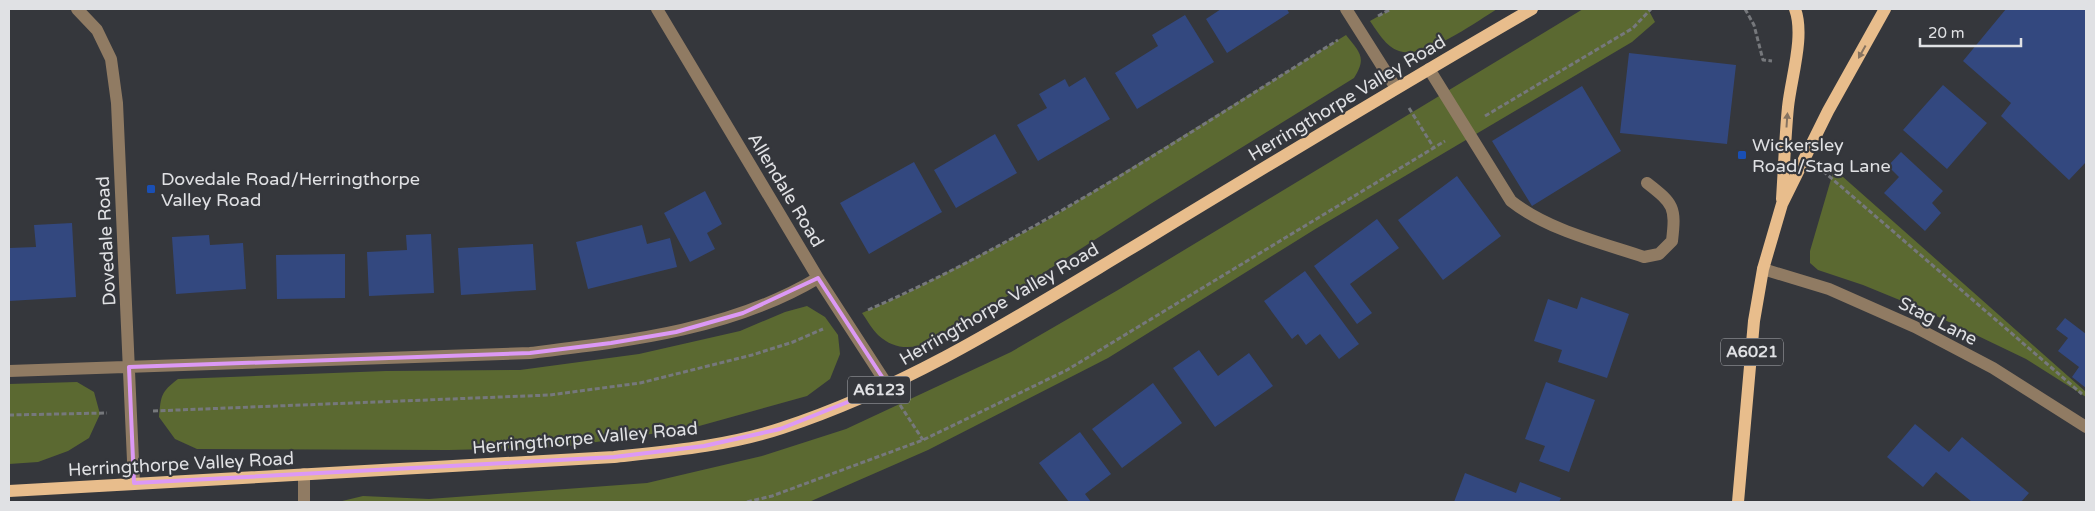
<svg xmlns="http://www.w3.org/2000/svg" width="2095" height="511" font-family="'Varela Round',sans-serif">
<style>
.green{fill:#5b6931}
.building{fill:#33487f}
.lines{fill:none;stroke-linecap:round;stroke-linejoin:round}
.path{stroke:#76787c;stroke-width:3;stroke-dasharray:5 2.5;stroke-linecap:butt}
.minor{stroke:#907b63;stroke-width:12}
.major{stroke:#e8bd8c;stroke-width:12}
.oneway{fill:#867360}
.marked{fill:none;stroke:#dc99f5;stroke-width:4;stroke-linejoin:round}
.transit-dot{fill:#1a4fb4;stroke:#35373c;stroke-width:2}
.labels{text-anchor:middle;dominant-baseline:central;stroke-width:4.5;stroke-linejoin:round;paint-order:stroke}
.shield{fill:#35373c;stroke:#adaeb2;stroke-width:1}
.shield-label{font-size:16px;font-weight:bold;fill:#e0e1e4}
.street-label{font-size:18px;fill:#e0e1e4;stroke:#35373c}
.poi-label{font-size:18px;fill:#e0e1e4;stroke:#35373c;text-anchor:start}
</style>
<rect width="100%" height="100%" fill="#35373c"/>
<path class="green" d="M 1391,9 L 1497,9 C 1476,22 1424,60 1399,51 C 1386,47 1377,31 1370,21 Z
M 1583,9 L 1648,9 L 1655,22 L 1632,42 L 1317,228 L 1108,358 L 928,450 L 809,502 L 338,502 L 363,496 L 429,499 L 647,483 L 762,456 L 846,429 L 1011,352 L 1118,290 Z
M 1346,35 C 1360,53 1367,57 1354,78 L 1152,203 L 956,329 C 931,342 904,359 878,335 C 872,329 867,320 862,313 L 905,294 L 1042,223 Z
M 1834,169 L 2086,392 L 2086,397 L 2026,359 L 1924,310 L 1863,285 L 1818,270 L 1810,263 L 1810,251 Z
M 807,306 L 825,317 L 838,335 L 840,354 L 830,379 L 807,396 L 692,428 L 562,447 L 449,450 L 197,449 L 175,439 L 159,417 C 161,395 161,392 178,379 L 386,371 L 520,370 L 639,354 L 740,331 L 785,312 Z
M 77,382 L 94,392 L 100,414 L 89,438 L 68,451 L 38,462 L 9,464 L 9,384 Z"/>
<path class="building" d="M 1221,9 L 1287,9 L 1289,13 L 1227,53 L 1206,19 Z
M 2006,9 L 2086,9 L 2086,162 L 2069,180 L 2001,116 L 2011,103 L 1963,61 Z
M 1185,15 L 1214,62 L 1137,109 L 1115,73 L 1158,46 L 1152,35 Z
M 1629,53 L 1736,65 L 1727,144 L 1620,133 Z
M 1085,77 L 1110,119 L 1038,161 L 1017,125 L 1047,108 L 1039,94 L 1065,79 L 1069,87 Z
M 1943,85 L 1987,123 L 1947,169 L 1903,130 Z
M 1582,86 L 1621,151 L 1532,206 L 1492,141 Z
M 995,134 L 1017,173 L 956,208 L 934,170 Z
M 1901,152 L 1943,191 L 1932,203 L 1941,213 L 1925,231 L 1884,193 L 1899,177 L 1888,166 Z
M 914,162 L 942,212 L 869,254 L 840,203 Z
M 1457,176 L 1501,236 L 1443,280 L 1398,220 Z
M 705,191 L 722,224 L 707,233 L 715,249 L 690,262 L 664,213 Z
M 1377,219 L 1399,248 L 1350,284 L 1372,313 L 1357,324 L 1314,266 Z
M 72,223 L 76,297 L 9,301 L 9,248 L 36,247 L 34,225 Z
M 642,225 L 647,244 L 670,238 L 677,267 L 588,289 L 576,242 Z
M 431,234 L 434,293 L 369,296 L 367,252 L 407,250 L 406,235 Z
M 209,235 L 210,245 L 243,243 L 246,289 L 176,294 L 172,237 Z
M 533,244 L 536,290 L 461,295 L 458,248 Z
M 345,254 L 345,298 L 277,299 L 276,255 Z
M 1305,271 L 1359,344 L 1339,359 L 1320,334 L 1306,345 L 1298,334 L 1292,339 L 1264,301 Z
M 1581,297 L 1629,314 L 1607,378 L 1558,362 L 1562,350 L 1534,341 L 1548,299 L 1577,309 Z
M 2065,318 L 2086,334 L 2086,388 L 2072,377 L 2079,367 L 2058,351 L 2068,338 L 2056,329 Z
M 1199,350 L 1218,376 L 1249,353 L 1273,386 L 1215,427 L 1173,368 Z
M 1546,382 L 1595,400 L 1569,472 L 1539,461 L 1545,446 L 1525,439 Z
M 1153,383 L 1182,423 L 1122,468 L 1092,429 Z
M 1915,424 L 1949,452 L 1962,437 L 2029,493 L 2021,502 L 1972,502 L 1936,472 L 1923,487 L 1887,457 Z
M 1080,432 L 1111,474 L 1085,494 L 1091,502 L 1069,502 L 1039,463 Z
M 1465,473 L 1516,493 L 1520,482 L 1561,498 L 1559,502 L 1454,502 Z"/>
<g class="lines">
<path class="path" d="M 1745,9 L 1754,25 L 1763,60 L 1772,61
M 1378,16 L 1391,9
M 1409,108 L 1434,148
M 1485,116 L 1633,28 L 1651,9
M 1823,171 L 2082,394
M 868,310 C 1034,237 1185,135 1338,40
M 900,405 L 923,440
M 153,411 L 550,395 L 640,383 L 752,355 L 793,342 L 823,329
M 9,415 L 107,413
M 747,502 L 772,496 L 923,440 L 1067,370 L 1445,141"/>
<path class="minor" d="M 77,9 L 97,30 L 111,59 L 117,103 L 134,483
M 657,9 L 818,278 L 888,386
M 1346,9 L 1396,88
M 1429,69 L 1511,201 C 1548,230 1599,242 1644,257 L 1659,254 L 1672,241 C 1676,207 1674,204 1647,183
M 1763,269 L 1829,289 L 1915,327 L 1993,368 L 2086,427
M 9,371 L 530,353 C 629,341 731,330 818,278
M 304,474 L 304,502"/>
<path class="major" d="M 1782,199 C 1784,169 1785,138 1788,107 C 1791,78 1805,36 1795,9
M 9,491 L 614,457 C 670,451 728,446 782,428 C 911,386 1025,312 1140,243 C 1270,164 1400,85 1532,9
M 1738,502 L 1754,321 L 1763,269 L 1782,204 L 1828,111 L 1885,9"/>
</g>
<defs><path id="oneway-solid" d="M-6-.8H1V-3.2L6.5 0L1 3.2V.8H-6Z" transform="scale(1.25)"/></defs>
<g class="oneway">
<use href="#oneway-solid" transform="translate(1862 52) rotate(119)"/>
<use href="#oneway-solid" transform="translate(1787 120) rotate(-86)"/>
</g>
<path class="marked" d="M 818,278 L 888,386 L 780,429 L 704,446 L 614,457 L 134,483 L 129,367 L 530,353 L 611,343 L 676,332 L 743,313 Z"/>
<g class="transit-dot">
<rect x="1737" y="150" width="10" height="10" rx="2.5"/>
<rect x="146" y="184" width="10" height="10" rx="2.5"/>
</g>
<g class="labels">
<g class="shield">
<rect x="1721" y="338.5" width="62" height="27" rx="4"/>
<rect x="848" y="376.5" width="62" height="27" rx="4"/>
</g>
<g class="shield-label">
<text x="1752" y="352">A6021</text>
<text x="879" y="390">A6123</text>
</g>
<g class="street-label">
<text transform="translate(1347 98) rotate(-31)">Herringthorpe Valley Road</text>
<text transform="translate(786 190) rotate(59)">Allendale Road</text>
<text transform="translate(106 241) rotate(-93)">Dovedale Road</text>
<text transform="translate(999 304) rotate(-30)">Herringthorpe Valley Road</text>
<text transform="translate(1938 321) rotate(27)">Stag Lane</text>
<text transform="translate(585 438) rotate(-5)">Herringthorpe Valley Road</text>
<text transform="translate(181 464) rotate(-3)">Herringthorpe Valley Road</text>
</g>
<g class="poi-label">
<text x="1752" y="145">Wickersley<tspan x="1752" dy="21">Road/Stag Lane</tspan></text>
<text x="161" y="179">Dovedale Road/Herringthorpe<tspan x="161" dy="21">Valley Road</tspan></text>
</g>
</g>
<rect width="2095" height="511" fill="none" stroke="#e0e1e4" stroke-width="20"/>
<path d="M1920 38v8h101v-8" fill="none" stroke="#e0e1e4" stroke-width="2.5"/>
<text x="1928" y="38" font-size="15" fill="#e0e1e4" stroke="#35373c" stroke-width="4" paint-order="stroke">20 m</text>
</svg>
